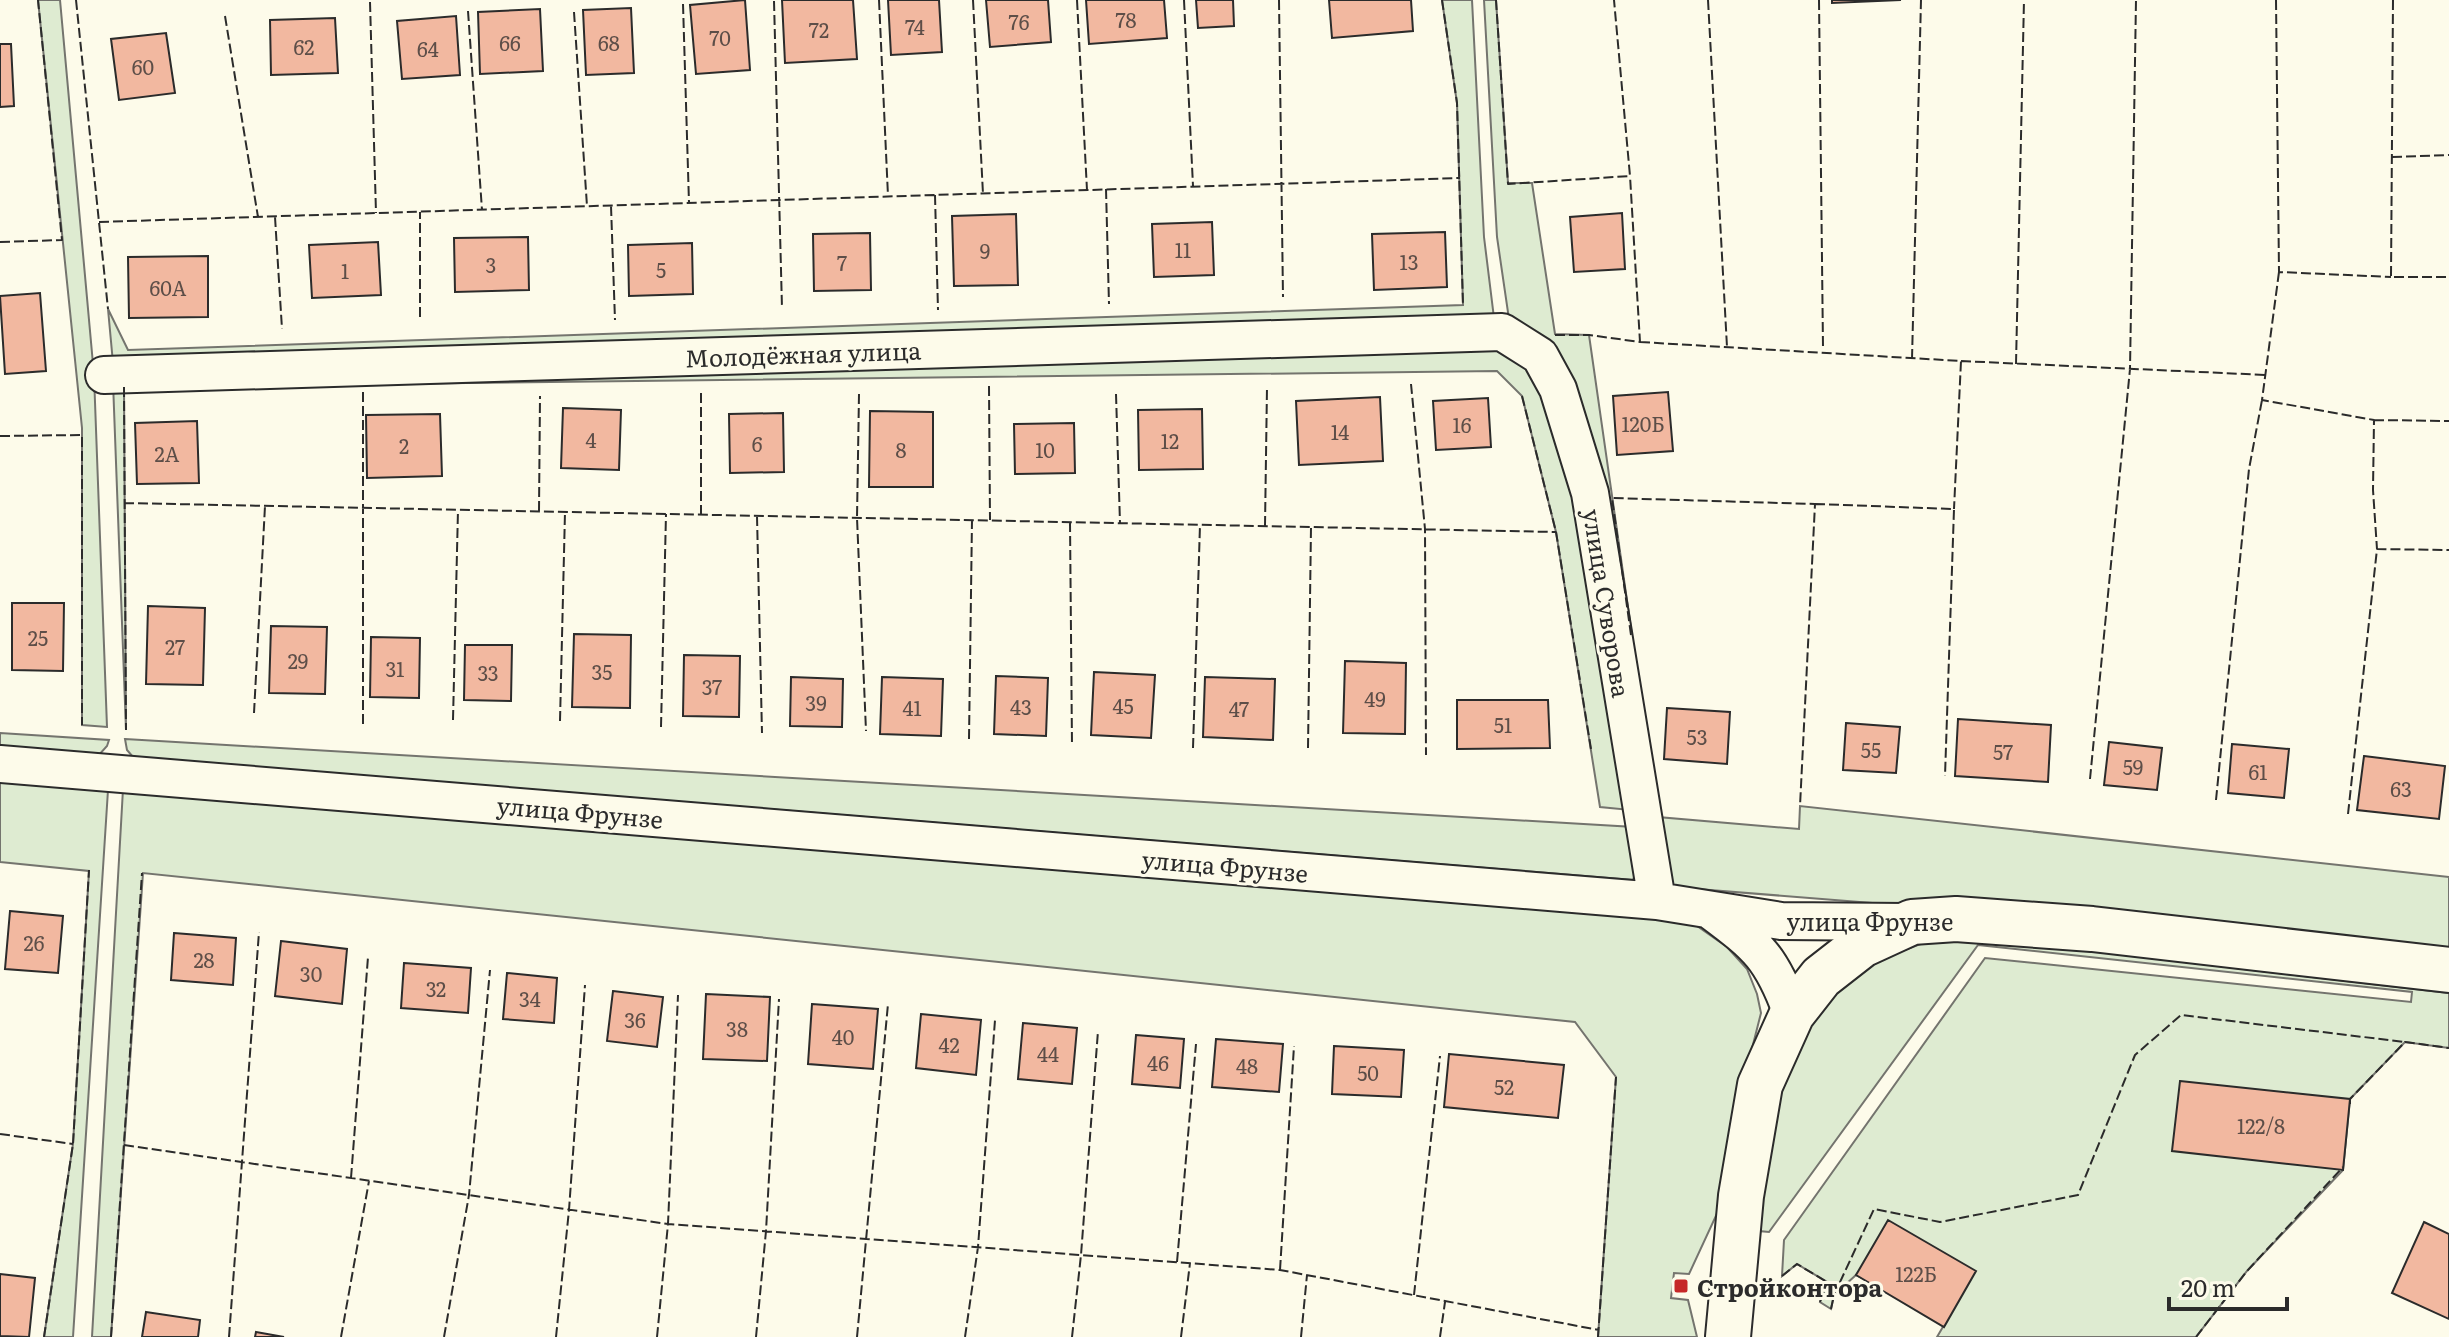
<svg xmlns="http://www.w3.org/2000/svg" width="2449" height="1337" font-family="Literata,serif">
<style>
.green{fill:#deebd1;stroke:#74746e;stroke-width:2}
.building{fill:#f2b8a0;stroke:#2b2b2b;stroke-width:2}
.lines{fill:none;stroke-linecap:round;stroke-linejoin:round}
.minor-casing{stroke:#2b2b2b;stroke-width:40}
.secondary-casing{stroke:#2b2b2b;stroke-width:48}
.minor{stroke:#fdfbea;stroke-width:36}
.secondary{stroke:#fdfbea;stroke-width:44}
.fence{stroke:#2b2b2b;stroke-width:2;stroke-dasharray:10 4;stroke-linecap:butt}
.poi-dot{fill:#c62828;stroke:#fdfbea;stroke-width:3}
.labels{text-anchor:middle;dominant-baseline:central;stroke-width:6;stroke-linejoin:round;paint-order:stroke}
.number-label{font-size:20px;fill:#5d4e48}
.street-label{font-size:24px;fill:#2b2b2b;stroke:#fdfbea}
.poi-label{font-size:24px;font-weight:bold;fill:#2b2b2b;stroke:#fdfbea;text-anchor:start}
</style>
<rect width="100%" height="100%" fill="#fdfbea"/>
<path class="green" d="M 38,0 L 60,0 L 94,375 L 107,727 L 82,725 L 82,428 Z
M 1442,0 L 1472,0 L 1484,237 L 1494,318 L 113,363 L 108,309 L 128,350 L 1463,305 L 1457,103 Z
M 1484,0 L 1496,0 L 1508,183 L 1532,183 L 1555,334 L 1589,335 L 1658,817 L 1799,829 L 1800,806 L 2449,877 L 2449,949 L 2035,903 L 1953,901 L 1910,906 L 1672,887 L 1658,864 L 1595,489 C 1584,447 1573,386 1547,351 C 1539,341 1521,333 1510,326 L 1497,237 Z
M 1500,343 L 1533,364 L 1578,492 L 1630,810 L 1600,807 L 1556,532 L 1522,396 L 1497,371 L 124,387 L 126,730 L 113,382 Z
M 0,733 L 109,740 L 107,746 L 98,756 L 0,749 Z
M 125,739 L 1634,827 L 1640,863 L 1633,880 L 133,757 L 127,750 Z
M 0,782 L 108,790 L 73,1337 L 44,1337 L 73,1144 L 89,871 L 0,862 Z
M 123,789 L 1655,916 L 1697,926 L 1727,947 L 1747,969 L 1757,994 L 1761,1013 L 1743,1084 L 1721,1205 L 1689,1274 L 1674,1273 L 1671,1298 L 1688,1300 L 1697,1337 L 1598,1337 L 1616,1077 L 1575,1022 L 143,873 L 111,1337 L 92,1337 Z
M 1980,938 L 2449,993 L 2449,1048 L 2405,1042 L 2350,1099 L 2343,1170 L 2247,1271 L 2196,1337 L 1937,1337 L 1947,1320 L 1856,1275 L 1834,1295 L 1831,1309 L 1820,1302 L 1827,1282 L 1797,1264 L 1782,1276 L 1784,1240 L 1985,958 L 2411,1002 L 2412,992 L 1978,945 L 1769,1232 L 1759,1231 L 1762,1194 L 1781,1087 L 1803,1034 L 1836,990 L 1873,962 L 1931,940 Z"/>
<path class="building" d="M 745,0 L 750,70 L 696,74 L 690,5 Z
M 782,0 L 853,0 L 857,59 L 785,63 Z
M 888,0 L 939,0 L 942,52 L 891,55 Z
M 986,0 L 1048,0 L 1051,42 L 990,47 Z
M 1086,0 L 1164,0 L 1167,38 L 1089,44 Z
M 1196,0 L 1233,0 L 1234,26 L 1198,28 Z
M 1329,0 L 1411,0 L 1413,31 L 1332,38 Z
M 1832,0 L 1901,0 L 1832,3 Z
M 631,8 L 634,73 L 586,75 L 583,10 Z
M 540,9 L 543,71 L 480,74 L 478,12 Z
M 456,16 L 460,75 L 402,79 L 397,21 Z
M 335,18 L 338,73 L 271,75 L 270,20 Z
M 166,33 L 175,93 L 119,100 L 111,39 Z
M 0,44 L 11,44 L 14,106 L 0,107 Z
M 1622,213 L 1625,269 L 1574,272 L 1570,217 Z
M 1016,214 L 1018,285 L 954,286 L 952,216 Z
M 1212,222 L 1214,275 L 1154,277 L 1152,224 Z
M 1445,232 L 1447,287 L 1374,290 L 1372,234 Z
M 870,233 L 871,290 L 814,291 L 813,234 Z
M 528,237 L 529,290 L 455,292 L 454,238 Z
M 378,242 L 381,295 L 312,298 L 309,245 Z
M 692,243 L 693,294 L 629,296 L 628,245 Z
M 208,256 L 208,317 L 129,318 L 128,257 Z
M 40,293 L 46,371 L 5,374 L 0,296 Z
M 1668,392 L 1673,451 L 1617,455 L 1613,396 Z
M 1380,397 L 1383,461 L 1299,465 L 1296,401 Z
M 1488,398 L 1491,447 L 1436,450 L 1433,401 Z
M 563,408 L 621,410 L 619,470 L 561,468 Z
M 1202,409 L 1203,469 L 1139,470 L 1138,410 Z
M 870,411 L 933,412 L 933,487 L 869,487 Z
M 783,413 L 784,472 L 730,473 L 729,414 Z
M 440,414 L 442,476 L 367,478 L 366,415 Z
M 197,421 L 199,483 L 137,484 L 135,423 Z
M 1074,423 L 1075,473 L 1015,474 L 1014,424 Z
M 12,603 L 64,603 L 63,671 L 12,670 Z
M 148,606 L 205,608 L 203,685 L 146,684 Z
M 271,626 L 327,627 L 325,694 L 269,693 Z
M 574,634 L 631,635 L 630,708 L 572,707 Z
M 371,637 L 420,638 L 419,698 L 370,697 Z
M 465,645 L 512,645 L 511,701 L 464,700 Z
M 684,655 L 740,656 L 739,717 L 683,716 Z
M 1345,661 L 1406,663 L 1405,734 L 1343,733 Z
M 1094,672 L 1155,675 L 1151,738 L 1091,735 Z
M 996,676 L 1048,678 L 1046,736 L 994,734 Z
M 791,677 L 843,679 L 842,727 L 790,726 Z
M 882,677 L 943,679 L 941,736 L 880,734 Z
M 1205,677 L 1275,679 L 1273,740 L 1203,737 Z
M 1457,700 L 1548,700 L 1550,748 L 1457,749 Z
M 1667,708 L 1730,712 L 1727,764 L 1664,759 Z
M 1958,719 L 2051,725 L 2048,782 L 1955,776 Z
M 1846,723 L 1900,727 L 1896,773 L 1843,770 Z
M 2109,742 L 2162,748 L 2157,790 L 2104,785 Z
M 2232,744 L 2289,749 L 2284,798 L 2228,793 Z
M 2364,756 L 2445,766 L 2439,819 L 2357,810 Z
M 10,911 L 63,916 L 58,973 L 5,969 Z
M 174,933 L 236,938 L 233,985 L 171,980 Z
M 281,941 L 347,949 L 342,1004 L 275,996 Z
M 404,963 L 471,968 L 468,1013 L 401,1008 Z
M 507,973 L 557,978 L 554,1023 L 503,1019 Z
M 613,991 L 663,997 L 657,1047 L 607,1041 Z
M 706,994 L 770,997 L 767,1061 L 703,1059 Z
M 812,1004 L 878,1009 L 873,1069 L 808,1064 Z
M 921,1014 L 981,1020 L 976,1075 L 916,1068 Z
M 1023,1023 L 1077,1028 L 1072,1084 L 1018,1079 Z
M 1136,1035 L 1184,1039 L 1180,1088 L 1132,1084 Z
M 1216,1039 L 1283,1044 L 1279,1092 L 1212,1087 Z
M 1334,1046 L 1404,1050 L 1401,1097 L 1332,1094 Z
M 1449,1054 L 1564,1065 L 1558,1118 L 1444,1107 Z
M 2180,1081 L 2350,1099 L 2343,1170 L 2172,1151 Z
M 1888,1220 L 1976,1271 L 1944,1327 L 1856,1275 Z
M 2424,1222 L 2449,1234 L 2449,1319 L 2392,1293 Z
M 0,1274 L 35,1278 L 29,1337 L 0,1336 Z
M 146,1312 L 200,1320 L 198,1337 L 142,1337 Z
M 256,1332 L 284,1337 L 255,1337 Z"/>
<g class="lines">
<defs>
<path id="minor" d="M 104,375 L 1502,332 L 1540,356 L 1558,389 L 1590,493 L 1657,901
M 0,764 L 1657,901 L 1781,921 L 1907,922
M 1711,911 C 1758,946 1772,958 1792,1014"/>
<path id="secondary" d="M 1728,1337 L 1741,1196 L 1760,1085 L 1792,1014 L 1821,977 L 1862,945 L 1912,922 L 1956,919 L 2092,929 L 2449,970"/>
</defs>
<use href="#minor" class="minor-casing"/>
<use href="#secondary" class="secondary-casing"/>
<use href="#minor" class="minor"/>
<use href="#secondary" class="secondary"/>
<path class="fence" d="M 76,0 L 108,309
M 879,0 L 888,196
M 973,0 L 983,194
M 1077,0 L 1087,190
M 1184,0 L 1193,186
M 1279,0 L 1283,297
M 1442,0 L 1457,103 L 1463,305
M 1496,0 L 1508,184 L 1630,176 L 1614,0
M 1708,0 L 1727,347
M 1819,0 L 1823,347
M 2276,0 L 2279,272 L 2391,277
M 2393,0 L 2391,277 L 2449,277
M 774,1 L 782,308
M 370,2 L 376,213
M 683,4 L 689,203
M 468,11 L 482,210
M 574,12 L 587,206
M 225,16 L 258,217
M 2392,157 L 2449,155
M 1106,189 L 1109,304
M 935,195 L 938,310
M 611,206 L 615,320
M 275,217 L 282,329
M 99,222 L 1460,178
M 0,242 L 62,240 L 38,0
M 2279,272 L 2262,400 L 2374,420 L 2373,490 L 2377,549
M 420,317 L 420,212
M 1555,335 L 1589,335 L 1640,342 L 1630,176
M 1640,342 L 1961,361 L 1954,509
M 1912,359 L 1921,0
M 1961,361 L 2266,375
M 2016,364 L 2024,0
M 1411,384 L 1425,529 L 1426,755
M 989,386 L 990,520
M 124,387 L 126,730
M 363,392 L 363,728
M 859,394 L 857,518 L 866,731
M 1116,394 L 1120,523
M 1522,396 L 1556,532 L 1591,749
M 2374,420 L 2449,421
M 0,436 L 82,435 L 82,725
M 124,503 L 1556,532
M 1815,504 L 1954,509 L 1945,776
M 539,511 L 540,396
M 701,515 L 701,390
M 757,516 L 762,733
M 1070,522 L 1072,745
M 1265,526 L 1267,387
M 1631,635 L 1612,498 L 1815,504 L 1800,806
M 254,713 L 265,506
M 453,720 L 458,510
M 560,721 L 565,512
M 661,727 L 666,514
M 969,739 L 972,520
M 1193,748 L 1200,525
M 1308,748 L 1311,527
M 2090,779 L 2130,369 L 2136,0
M 2216,800 L 2249,469 L 2262,400
M 2348,814 L 2377,549 L 2449,550
M 2350,1104 L 2350,1099 L 2405,1042 L 2449,1048
M 0,1134 L 73,1144
M 124,1145 L 668,1224 L 1280,1270 L 1599,1330
M 351,1178 L 368,957
M 1177,1262 L 1196,1044
M 1280,1270 L 1294,1046
M 1782,1276 L 1797,1264 L 1827,1282 L 1820,1302
M 1414,1295 L 1440,1056
M 1831,1309 L 1834,1295 L 1874,1209 L 1940,1222 L 2078,1195 L 2135,1055 L 2181,1015 L 2405,1042
M 44,1337 L 73,1144 L 89,870
M 111,1337 L 142,873
M 229,1337 L 259,932
M 341,1337 L 369,1181
M 444,1337 L 469,1195 L 490,970
M 556,1337 L 569,1210 L 585,985
M 657,1337 L 668,1224 L 678,995
M 756,1337 L 766,1231 L 779,999
M 857,1337 L 888,1004
M 965,1337 L 978,1247 L 995,1020
M 1072,1337 L 1081,1255 L 1098,1031
M 1181,1337 L 1190,1263
M 1301,1337 L 1307,1275
M 1440,1337 L 1445,1302
M 1598,1337 L 1616,1077
M 2196,1337 L 2247,1271 L 2343,1167"/>
</g>
<rect class="poi-dot" x="1673" y="1278" width="16" height="16" rx="4"/>
<g class="labels">
<g class="number-label">
<text x="1126" y="19">78</text>
<text x="1019" y="21">76</text>
<text x="915" y="26">74</text>
<text x="819" y="29">72</text>
<text x="720" y="37">70</text>
<text x="510" y="42">66</text>
<text x="609" y="42">68</text>
<text x="304" y="46">62</text>
<text x="428" y="48">64</text>
<text x="143" y="66">60</text>
<text x="1183" y="249">11</text>
<text x="985" y="250">9</text>
<text x="1409" y="261">13</text>
<text x="842" y="262">7</text>
<text x="491" y="264">3</text>
<text x="661" y="269">5</text>
<text x="345" y="270">1</text>
<text x="168" y="287">60А</text>
<text x="1643" y="423">120Б</text>
<text x="1462" y="424">16</text>
<text x="1340" y="431">14</text>
<text x="591" y="439">4</text>
<text x="1170" y="440">12</text>
<text x="757" y="443">6</text>
<text x="404" y="445">2</text>
<text x="901" y="449">8</text>
<text x="1045" y="449">10</text>
<text x="167" y="453">2А</text>
<text x="38" y="637">25</text>
<text x="175" y="646">27</text>
<text x="298" y="660">29</text>
<text x="395" y="668">31</text>
<text x="602" y="671">35</text>
<text x="488" y="672">33</text>
<text x="712" y="686">37</text>
<text x="1375" y="698">49</text>
<text x="816" y="702">39</text>
<text x="1123" y="705">45</text>
<text x="1021" y="706">43</text>
<text x="912" y="707">41</text>
<text x="1239" y="708">47</text>
<text x="1503" y="724">51</text>
<text x="1697" y="736">53</text>
<text x="1871" y="749">55</text>
<text x="2003" y="751">57</text>
<text x="2133" y="766">59</text>
<text x="2258" y="771">61</text>
<text x="2401" y="788">63</text>
<text x="34" y="942">26</text>
<text x="204" y="959">28</text>
<text x="311" y="973">30</text>
<text x="436" y="988">32</text>
<text x="530" y="998">34</text>
<text x="635" y="1019">36</text>
<text x="737" y="1028">38</text>
<text x="843" y="1036">40</text>
<text x="949" y="1044">42</text>
<text x="1048" y="1053">44</text>
<text x="1158" y="1062">46</text>
<text x="1247" y="1065">48</text>
<text x="1368" y="1072">50</text>
<text x="1504" y="1086">52</text>
<text x="2261" y="1125">122/8</text>
<text x="1916" y="1273">122Б</text>
</g>
<g class="street-label">
<text transform="translate(803 353) rotate(-2)">Молодёжная улица</text>
<text transform="translate(1608 603) rotate(81)">улица Суворова</text>
<text transform="translate(580 811) rotate(5)">улица Фрунзе</text>
<text transform="translate(1225 865) rotate(5)">улица Фрунзе</text>
<text x="1870" y="920">улица Фрунзе</text>
</g>
<g class="poi-label">
<text x="1697" y="1286">Стройконтора</text>
</g>
</g>
<path d="M2169 1297v12h118v-12" fill="none" stroke="#2b2b2b" stroke-width="4"/>
<text x="2181" y="1297" font-size="24" fill="#2b2b2b" stroke="#fdfbea" stroke-width="6" paint-order="stroke">20 m</text>
</svg>
